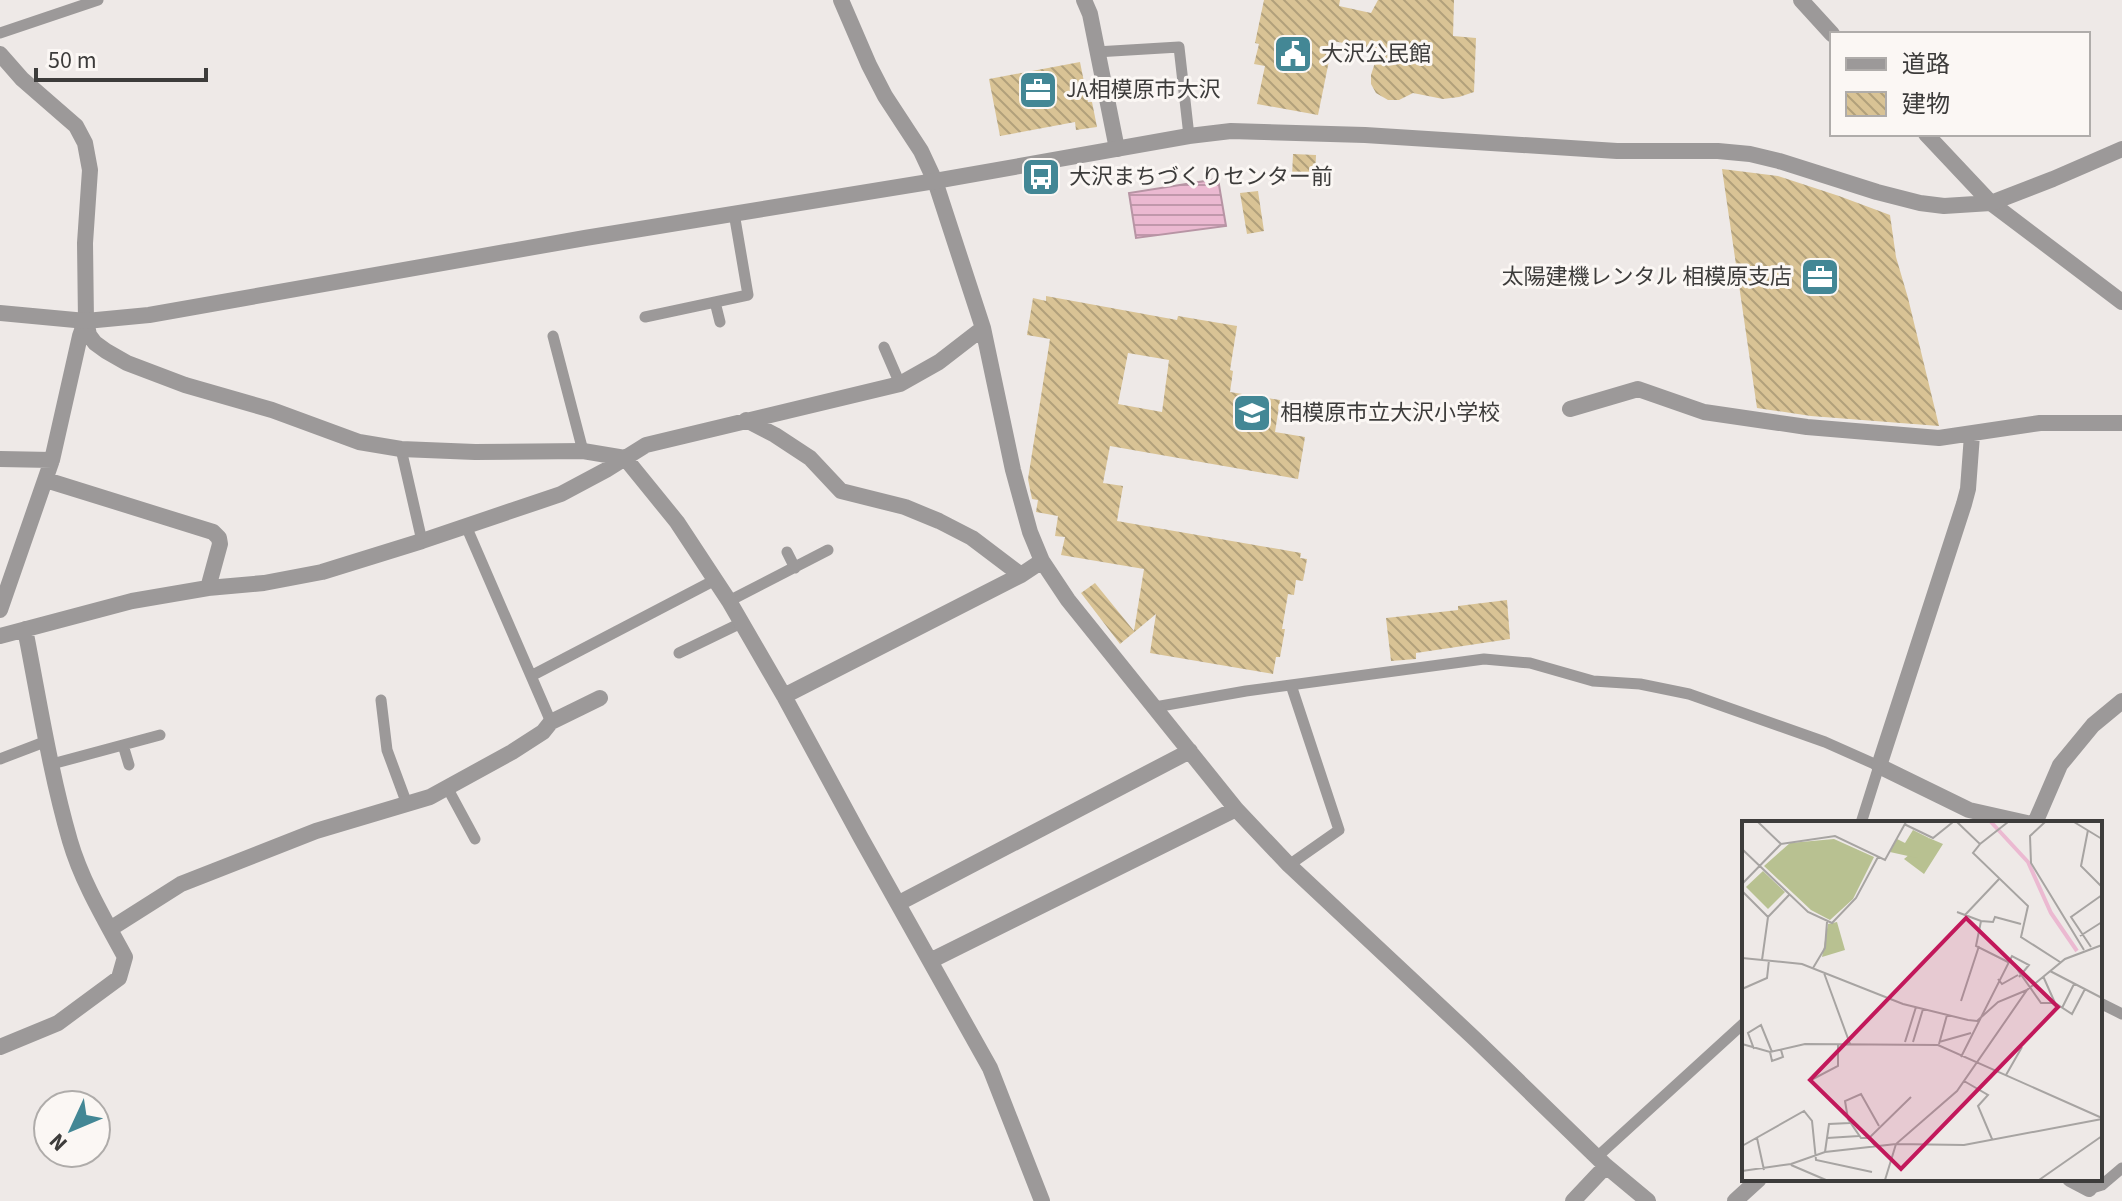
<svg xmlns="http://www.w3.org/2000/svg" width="2122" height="1201" font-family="'Source Sans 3','Noto Sans JP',sans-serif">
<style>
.water{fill:url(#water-rules);stroke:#b794a4;stroke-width:2}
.building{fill:url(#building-back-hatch);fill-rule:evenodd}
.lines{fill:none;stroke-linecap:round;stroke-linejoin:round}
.service{stroke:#9c9999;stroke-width:11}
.minor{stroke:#9c9999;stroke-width:16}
.tertiary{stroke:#9c9999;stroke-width:16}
.labels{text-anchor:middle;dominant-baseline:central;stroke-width:6;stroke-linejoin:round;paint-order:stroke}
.poi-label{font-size:22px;fill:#3d3c3b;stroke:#fbf7f4;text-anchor:start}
.inset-river{fill:none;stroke:#ebb9d1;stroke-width:4}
.inset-road{fill:none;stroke:#a7a4a2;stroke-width:2}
.view{fill:#c2185b;fill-opacity:0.15;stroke:#c2185b;stroke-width:4}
.inset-edge{fill:none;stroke:#3d3c3b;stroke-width:4}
</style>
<defs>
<pattern id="water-rules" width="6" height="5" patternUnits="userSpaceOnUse" patternTransform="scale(2)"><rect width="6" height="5" fill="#ebb9d1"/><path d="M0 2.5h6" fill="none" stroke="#c098ab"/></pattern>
<pattern id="building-back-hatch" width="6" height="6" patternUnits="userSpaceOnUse" patternTransform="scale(2)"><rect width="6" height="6" fill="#d9c395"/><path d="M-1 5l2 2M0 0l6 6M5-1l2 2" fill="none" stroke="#b1a07b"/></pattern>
</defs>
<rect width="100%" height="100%" fill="#eee9e7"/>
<path class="water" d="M 1218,179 L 1226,226 L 1136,238 L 1129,193 Z"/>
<path class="building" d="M 1264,0 L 1340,0 L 1339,6 L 1371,13 L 1378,0 L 1454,0 L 1453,36 L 1476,38 L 1474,92 L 1459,97 L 1443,99 L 1413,93 L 1399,100 L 1388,100 L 1376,93 L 1371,84 L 1371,75 L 1379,50 L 1333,41 L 1318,115 L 1257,104 L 1265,66 L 1254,64 L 1259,44 L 1255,43 Z
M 1080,62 L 1088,102 L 1092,102 L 1097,127 L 1076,130 L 1075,122 L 1000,136 L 989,79 Z
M 1293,154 L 1316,155 L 1315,178 L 1292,177 Z
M 1722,169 L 1778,176 L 1839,196 L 1890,215 L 1896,257 L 1908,298 L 1939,426 L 1811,416 L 1757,408 Z
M 1258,191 L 1264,231 L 1247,234 L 1240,193 Z
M 1046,296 L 1177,320 L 1178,316 L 1237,326 L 1230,370 L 1233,371 L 1230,392 L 1280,400 L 1275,432 L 1305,437 L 1298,479 L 1110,446 L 1103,483 L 1123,486 L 1117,521 L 1301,553 L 1300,558 L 1307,559 L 1303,581 L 1296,580 L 1294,595 L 1288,594 L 1282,629 L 1285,629 L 1280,657 L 1276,657 L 1273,674 L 1150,653 L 1156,614 L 1120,644 L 1081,593 L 1095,583 L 1134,631 L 1144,569 L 1061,555 L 1065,537 L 1055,536 L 1058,516 L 1036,512 L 1038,500 L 1032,499 L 1028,479 L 1050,339 L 1027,335 L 1033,298 L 1046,301 ZM 1128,353 L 1169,360 L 1162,412 L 1118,404 Z
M 1507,600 L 1510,639 L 1416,653 L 1416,659 L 1391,661 L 1386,618 L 1458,610 L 1458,606 Z"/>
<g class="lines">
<path class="service" d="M 0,33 L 98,0
M 1096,52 L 1179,47 L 1189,136
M 715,302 L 720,322
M 645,317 L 748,295 L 734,213
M 553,336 L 583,451
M 884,347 L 900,384
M 401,449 L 422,541
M 466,526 L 551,722
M 787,552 L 795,568
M 729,601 L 828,550
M 679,653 L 741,623
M 531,676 L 715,580
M 381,700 L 387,750 L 407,804
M 1155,707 L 1246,691 L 1484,659 L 1530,663 L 1593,681 L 1640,684 L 1689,694 L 1825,742 L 1879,766 L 1861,823
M 123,745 L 129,765
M 0,759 L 47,741
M 52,764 L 160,735
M 448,789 L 475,839
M 1289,865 L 1339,830 L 1291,685
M 2100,1003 L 2122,1014
M 1597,1157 L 1744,1023
M 2089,1189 L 2102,1185 L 2122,1168"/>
<path class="minor" d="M 841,0 L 869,65 L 885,96 L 921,151 L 935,181 L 983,328 L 1013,470 L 1030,532 L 1042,561 L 1068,600 L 1236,809 L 1289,865 L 1476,1040 L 1606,1166 L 1648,1201
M 1084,0 L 1090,14 L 1117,149
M 0,54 L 22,79 L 76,126 L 85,143 L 90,170 L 85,243 L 86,321 L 89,335 L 95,343 L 106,351 L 127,363 L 185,385 L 272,410 L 359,442 L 401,449 L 475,452 L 583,451 L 625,458 L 677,522 L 729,601 L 784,696 L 861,838 L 990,1068 L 1042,1201
M 1991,203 L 2122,302
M 1570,409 L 1638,389 L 1704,412 L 1807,427 L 1939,438 L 2040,423 L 2122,423
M 746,420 L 775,435 L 810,458 L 841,491 L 905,507 L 939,521 L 972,538 L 1021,575
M 1972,435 L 1968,489 L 1964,504 L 1879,766 L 1969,810 L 2027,823
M 0,459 L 52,460
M 46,480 L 213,532 L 219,538 L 220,544 L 208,588
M 0,610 L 52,460 L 80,336 L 85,322
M 0,636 L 132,601 L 208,588 L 264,583 L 322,572 L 422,541 L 561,494 L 606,470 L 646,445 L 900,384 L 939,362 L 983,328
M 784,696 L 1021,575 L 1042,561
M 2035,823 L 2060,765 L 2093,725 L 2122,701
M 899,903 L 1190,751
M 110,929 L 181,884 L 316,831 L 430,797 L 512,752 L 543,732 L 551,722 L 600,698
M 930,961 L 1236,809
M 0,1047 L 58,1023 L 119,978 L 125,957 C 105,920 82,882 70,841 C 50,772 39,700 25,629
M 2070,1179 L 2089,1189
M 1573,1201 L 1606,1166
M 1735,1201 L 1759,1179"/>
<path class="tertiary" d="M 1801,0 L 1832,34
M 1926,134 L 1991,203
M 0,313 L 86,321 L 149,315 L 585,238 L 935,181 L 1189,136 L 1231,131 L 1365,135 L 1617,151 L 1718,151 L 1750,154 L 1779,161 L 1877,192 L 1920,203 L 1944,206 L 1991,203 L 2053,179 L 2122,149"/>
</g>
<defs>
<symbol id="civic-square" viewBox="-11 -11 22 22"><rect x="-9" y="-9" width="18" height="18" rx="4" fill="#438795" stroke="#fbf7f4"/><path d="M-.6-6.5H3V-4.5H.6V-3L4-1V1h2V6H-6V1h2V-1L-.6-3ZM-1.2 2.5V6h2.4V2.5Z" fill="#fff"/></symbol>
<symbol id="office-square" viewBox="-11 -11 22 22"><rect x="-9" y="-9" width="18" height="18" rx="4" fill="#438795" stroke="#fbf7f4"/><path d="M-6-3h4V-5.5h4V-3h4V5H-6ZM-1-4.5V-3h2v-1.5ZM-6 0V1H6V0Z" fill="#fff"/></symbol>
<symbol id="bus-square" viewBox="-11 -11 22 22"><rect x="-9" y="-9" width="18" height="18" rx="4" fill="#438795" stroke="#fbf7f4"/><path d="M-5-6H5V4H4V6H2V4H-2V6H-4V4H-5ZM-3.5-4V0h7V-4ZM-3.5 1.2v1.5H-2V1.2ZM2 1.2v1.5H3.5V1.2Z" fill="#fff"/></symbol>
<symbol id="school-square" viewBox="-11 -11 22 22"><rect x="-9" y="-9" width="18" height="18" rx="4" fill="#438795" stroke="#fbf7f4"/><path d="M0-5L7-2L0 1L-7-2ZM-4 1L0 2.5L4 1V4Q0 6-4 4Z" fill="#fff"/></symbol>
</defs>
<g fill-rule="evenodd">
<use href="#civic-square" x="1271" y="32" width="44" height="44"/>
<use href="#office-square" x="1016" y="68" width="44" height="44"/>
<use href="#bus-square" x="1019" y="155" width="44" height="44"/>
<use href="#office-square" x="1798" y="255" width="44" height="44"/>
<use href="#school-square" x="1230" y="391" width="44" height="44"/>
</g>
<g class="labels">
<g class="poi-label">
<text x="1321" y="54">大沢公民館</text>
<text x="1066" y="90">JA相模原市大沢</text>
<text x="1069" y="177">大沢まちづくりセンター前</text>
<text x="1792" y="277" text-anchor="end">太陽建機レンタル 相模原支店</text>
<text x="1280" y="413">相模原市立大沢小学校</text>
</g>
</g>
<g transform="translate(1742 821)">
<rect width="360" height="360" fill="#eee9e7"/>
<path d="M 187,17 L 201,23 L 182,53 L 162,38 ZM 92,18 L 132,36 L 111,78 L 88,99 L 69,89 L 22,45 L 48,22 Z" fill="#b8c191"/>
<path d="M 21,50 L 43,71 L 26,88 L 4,66 Z" fill="#b8c191"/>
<path d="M 171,9 L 187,17 L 175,37 L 148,31 L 155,18 L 163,22 ZM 95,101 L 103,129 L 80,136 L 86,103 Z" fill="#b8c191"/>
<path class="inset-river" d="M 249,1 L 286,41 L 309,92 L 335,130"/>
<path class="inset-road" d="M 16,1 L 39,23 L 93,15 L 143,39 L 164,1M 215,1 L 238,23 L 231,32 L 286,85 L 279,116 L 318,141M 303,1 L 288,15 L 289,42 L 342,129M 332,1 L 360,18M 162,3 L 191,17 L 211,1M 346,9 L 339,45 L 360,66M 238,23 L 266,1M 0,28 L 66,91 L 90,102 L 114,77 L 136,36M 0,63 L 39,23M 0,70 L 26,96M 215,91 L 239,100 L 251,101 L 253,96 L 279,103M 223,94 L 258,57M 239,100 L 234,125 L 266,141M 338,115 L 360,101M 349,126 L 329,96 L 360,74M 0,137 L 60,143 L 161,183 L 226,199 L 235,200 L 256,181 L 285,169M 268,138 L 299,182 L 313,182 L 330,193 L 343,168M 20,139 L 26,96 L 47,74M 71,147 L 83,127 L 85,101M 308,150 L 360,177M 82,152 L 108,223M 301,155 L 313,182M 256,158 L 260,163 L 276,154M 0,168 L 25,157 L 27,139M 219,180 L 237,125M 320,187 L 332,163M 163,221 L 174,186M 171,221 L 181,188M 197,221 L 229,212M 0,223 L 28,231 L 63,223 L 196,224 L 360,297M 197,223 L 205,194M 12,228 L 6,212 L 19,204 L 30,231M 28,231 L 30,240 L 41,236 L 39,229M 219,236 L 270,135 L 287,144 L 277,156M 264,254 L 280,226M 71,258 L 96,245 L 96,224M 222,260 L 246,274 L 236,285 L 250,318M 15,317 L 22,349M 85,317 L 117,315M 127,317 L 119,317 L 106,298 L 103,280 L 119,273 L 137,305M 0,325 L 62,290 L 70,300 L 74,339 L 130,351M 133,325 L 127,317 L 169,276M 83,331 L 87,303 L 108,302M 49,344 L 84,359M 0,350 L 49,343 L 83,331 L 154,323 L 222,324 L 360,298M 143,359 L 154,323 L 215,270 L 285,169 L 323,138 L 360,124M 297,359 L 360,315"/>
<path class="view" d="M 224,97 L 316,186 L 159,348 L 68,259 Z"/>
<rect width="360" height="360" class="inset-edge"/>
</g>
<rect x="1830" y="32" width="260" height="104" fill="#fbf7f4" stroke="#afacaa" stroke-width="2"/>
<rect x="1846" y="58" width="40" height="12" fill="#9c9999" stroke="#afacaa" stroke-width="2"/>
<text x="1902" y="72" font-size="24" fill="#3d3c3b">道路</text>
<rect x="1846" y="92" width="40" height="24" fill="url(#building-back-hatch)" stroke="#afacaa" stroke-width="2"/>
<text x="1902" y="112" font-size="24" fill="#3d3c3b">建物</text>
<g transform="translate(72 1129) rotate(226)"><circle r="38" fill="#fbf7f4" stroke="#afacaa" stroke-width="2"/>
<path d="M0-6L14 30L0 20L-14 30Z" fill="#438795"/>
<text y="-12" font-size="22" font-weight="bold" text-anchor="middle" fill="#3d3c3b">N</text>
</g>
<path d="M36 68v12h170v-12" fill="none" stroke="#3d3c3b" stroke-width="4"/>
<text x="48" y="68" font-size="24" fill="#3d3c3b" stroke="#fbf7f4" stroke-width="6" paint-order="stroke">50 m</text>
</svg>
